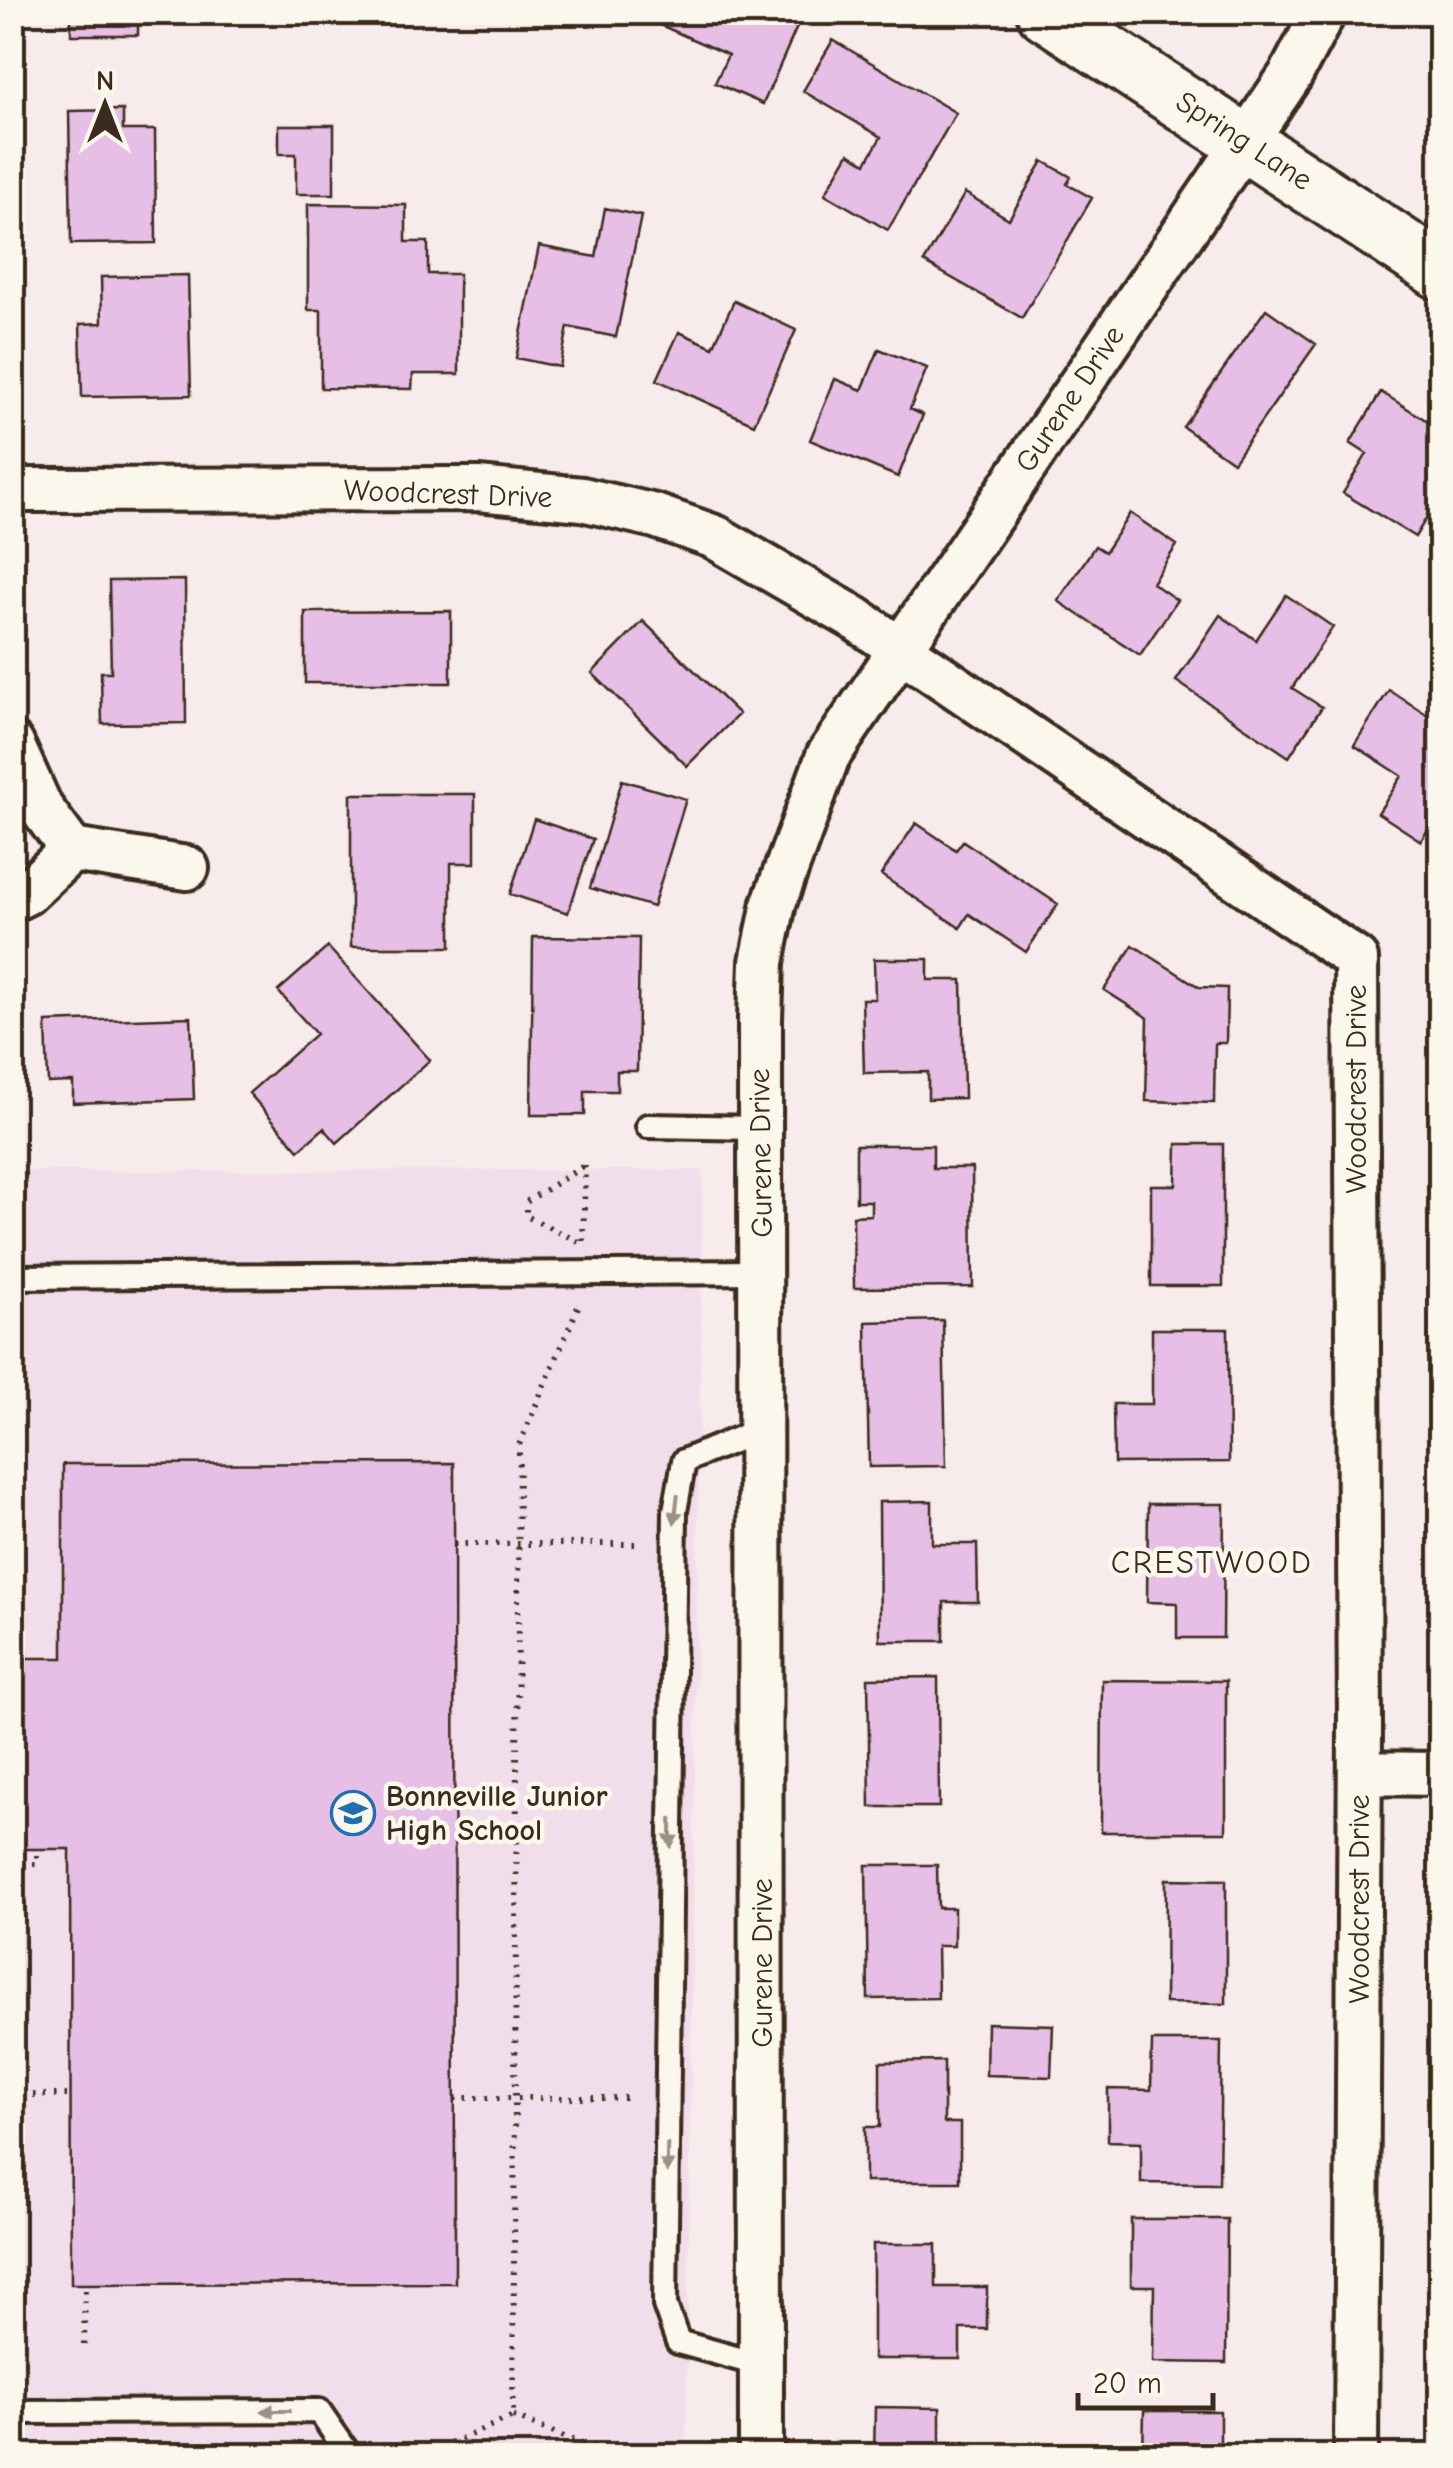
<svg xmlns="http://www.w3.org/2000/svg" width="1453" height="2468" font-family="'Comic Neue',sans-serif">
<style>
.built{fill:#f2deea}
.building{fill:#e7bfe6;stroke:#3b2a1e;stroke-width:2.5}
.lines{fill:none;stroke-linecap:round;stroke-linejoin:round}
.service-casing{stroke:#3b2a1e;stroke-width:30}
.minor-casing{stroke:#3b2a1e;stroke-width:50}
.tertiary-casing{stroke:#3b2a1e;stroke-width:62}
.path{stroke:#3b2a1e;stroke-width:6;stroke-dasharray:2.5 8;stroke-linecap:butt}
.service{stroke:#fbf7ec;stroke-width:22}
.minor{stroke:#fbf7ec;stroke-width:42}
.tertiary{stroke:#fbf7ec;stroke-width:55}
.oneway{fill:#9b9085}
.labels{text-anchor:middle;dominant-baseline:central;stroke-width:9;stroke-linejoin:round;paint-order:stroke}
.street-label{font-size:30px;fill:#3b2a1e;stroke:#fbf7ec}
.poi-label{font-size:30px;font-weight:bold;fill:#3b2a1e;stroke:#fbf7ec;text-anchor:start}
.neighbourhood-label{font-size:32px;letter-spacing:2.5px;fill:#3b2a1e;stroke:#fbf7ec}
</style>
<rect width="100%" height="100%" fill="#f7eceb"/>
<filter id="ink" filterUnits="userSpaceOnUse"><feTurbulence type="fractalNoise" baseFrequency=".01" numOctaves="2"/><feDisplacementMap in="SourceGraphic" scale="20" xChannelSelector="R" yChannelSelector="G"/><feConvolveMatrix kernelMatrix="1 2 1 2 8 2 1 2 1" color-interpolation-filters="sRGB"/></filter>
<g filter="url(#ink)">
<path class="built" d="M 703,1170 L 686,2455 L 13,2455 L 12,1171 Z"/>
<path class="building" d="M 71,12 L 138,12 L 138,35 L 71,35 Z
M 652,12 L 783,12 L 800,20 L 763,104 L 715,83 L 728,55 L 649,20 Z
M 833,40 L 956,113 L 888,230 L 825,194 L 849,153 L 866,163 L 881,137 L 803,91 Z
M 123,110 L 123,130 L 155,130 L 156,243 L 71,244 L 69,111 Z
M 279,125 L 334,125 L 334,194 L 296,194 L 296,154 L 279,154 Z
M 1043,161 L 1071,177 L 1067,184 L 1092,198 L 1022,318 L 924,262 L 965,193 L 1009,219 Z
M 308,204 L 406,205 L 406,242 L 428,242 L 428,274 L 459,274 L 459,374 L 413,374 L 412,389 L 321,388 L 321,310 L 308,310 Z
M 605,208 L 641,216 L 616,337 L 568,327 L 560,367 L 516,358 L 539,246 L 596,257 Z
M 188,275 L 191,395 L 82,397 L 80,324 L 102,323 L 101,277 Z
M 734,301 L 796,330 L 754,424 L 657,380 L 679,332 L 713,347 Z
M 1266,309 L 1316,344 L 1233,462 L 1183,427 Z
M 879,349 L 927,368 L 910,409 L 923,415 L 898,477 L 810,440 L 835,379 L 862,390 Z
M 1381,392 L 1440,429 L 1440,509 L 1434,505 L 1415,537 L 1343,493 L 1367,454 L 1350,443 Z
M 1130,513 L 1177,545 L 1152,583 L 1177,600 L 1140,655 L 1058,601 L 1095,546 L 1105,552 Z
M 185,580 L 186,723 L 102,724 L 101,672 L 111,672 L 109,581 Z
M 1286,595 L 1333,627 L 1292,688 L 1322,707 L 1289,757 L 1176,681 L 1220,615 L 1256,640 Z
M 451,611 L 451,683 L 305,683 L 305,612 Z
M 643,621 L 739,714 L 687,766 L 592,673 Z
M 1389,690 L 1440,723 L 1440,810 L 1421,841 L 1378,813 L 1402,776 L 1354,745 Z
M 622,780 L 686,799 L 653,907 L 590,888 Z
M 351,794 L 475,794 L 475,863 L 451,863 L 451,947 L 351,947 Z
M 534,819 L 593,839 L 568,913 L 510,894 Z
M 916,823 L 956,850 L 963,841 L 1058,904 L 1026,952 L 969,914 L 960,928 L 881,875 Z
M 533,937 L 639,938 L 637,1071 L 617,1071 L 617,1091 L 585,1091 L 585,1115 L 531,1115 Z
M 1133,945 L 1199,987 L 1227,988 L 1226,1043 L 1215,1043 L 1214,1103 L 1146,1101 L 1148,1018 L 1104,990 Z
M 328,947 L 430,1060 L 337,1143 L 324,1128 L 299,1150 L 249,1093 L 316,1034 L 278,991 Z
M 874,959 L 928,959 L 928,980 L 962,980 L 964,1098 L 928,1099 L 928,1072 L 864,1073 L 862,999 L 875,999 Z
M 191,1017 L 194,1099 L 73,1103 L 73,1082 L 48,1083 L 46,1022 Z
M 1177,1144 L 1223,1144 L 1223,1286 L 1151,1286 L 1151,1185 L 1176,1185 Z
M 856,1145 L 933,1145 L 933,1168 L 972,1168 L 973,1287 L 854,1288 L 853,1216 L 871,1215 L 871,1201 L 856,1201 Z
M 943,1320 L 946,1466 L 869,1467 L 866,1322 Z
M 1152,1329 L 1228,1329 L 1229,1462 L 1114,1463 L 1113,1404 L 1152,1404 Z
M 454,1463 L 455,2283 L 71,2284 L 70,1849 L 12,1849 L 12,1658 L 63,1658 L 63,1464 Z
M 932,1501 L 932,1544 L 977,1544 L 978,1602 L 944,1602 L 944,1641 L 880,1641 L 879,1502 Z
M 1148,1504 L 1224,1504 L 1223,1638 L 1177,1638 L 1177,1603 L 1147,1602 Z
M 938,1677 L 939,1807 L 870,1807 L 868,1678 Z
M 1102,1680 L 1226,1681 L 1226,1832 L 1101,1832 Z
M 866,1865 L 937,1865 L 938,1908 L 954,1908 L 954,1946 L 937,1946 L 938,1998 L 868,1999 Z
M 1166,1879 L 1226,1880 L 1226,2004 L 1165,2003 Z
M 987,2023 L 1053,2025 L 1051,2077 L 986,2075 Z
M 1152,2041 L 1221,2041 L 1219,2184 L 1141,2183 L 1141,2142 L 1108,2141 L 1108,2089 L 1151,2090 Z
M 944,2061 L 944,2123 L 960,2123 L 960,2182 L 865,2182 L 865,2127 L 880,2127 L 880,2062 Z
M 1131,2219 L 1227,2219 L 1226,2363 L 1153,2362 L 1154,2286 L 1131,2286 Z
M 873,2244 L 936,2244 L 936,2287 L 987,2287 L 987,2329 L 960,2329 L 960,2359 L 873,2359 Z
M 875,2407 L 940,2408 L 940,2442 L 965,2442 L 965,2456 L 874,2456 Z
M 1144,2411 L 1220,2411 L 1220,2456 L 1143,2456 Z"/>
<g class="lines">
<defs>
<path id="service" d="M 648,1126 L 761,1128
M 12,1277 L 762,1272
M 761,2365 L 678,2342 L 665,2305 L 675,1511 L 684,1461 L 762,1429
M 12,2412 L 319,2411 L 350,2456"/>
<path id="minor" d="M 12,485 L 22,490 L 478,489 L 582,499 L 655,516 L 715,537 L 856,619 L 1356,959 L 1360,1726 L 1356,2456
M 12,744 L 41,808 L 72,850 L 187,868
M 12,900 L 26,893 L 72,850
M 1360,1773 L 1440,1774
M 761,2456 L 760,1018 L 762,962 L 774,903 L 828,756 L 1290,76 L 1324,12"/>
<path id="tertiary" d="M 1045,12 L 1440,271"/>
</defs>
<use href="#service" class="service-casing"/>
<use href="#minor" class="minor-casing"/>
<use href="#tertiary" class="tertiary-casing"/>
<path class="path" d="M 585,1165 L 583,1244 L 526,1216 L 526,1202 Z
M 454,1544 L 638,1544
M 12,1864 L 37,1864 L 37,1849
M 12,2095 L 70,2095
M 455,2098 L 632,2098
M 84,2345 L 85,2284
M 513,2416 C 559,2435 601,2455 652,2456
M 422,2456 L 513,2416 L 519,1445 L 578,1307"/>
<use href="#service" class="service"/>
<use href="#minor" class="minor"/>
<use href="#tertiary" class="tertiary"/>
</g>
<defs><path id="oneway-solid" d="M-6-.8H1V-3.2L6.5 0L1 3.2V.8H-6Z" transform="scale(2.5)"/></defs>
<g class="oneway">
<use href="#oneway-solid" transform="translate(676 1509) rotate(97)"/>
<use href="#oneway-solid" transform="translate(671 1833) rotate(91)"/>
<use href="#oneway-solid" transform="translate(667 2158) rotate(91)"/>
<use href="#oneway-solid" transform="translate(276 2411) rotate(180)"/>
</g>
</g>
<defs>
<symbol id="school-ring" viewBox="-11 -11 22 22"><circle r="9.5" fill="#fbf7ec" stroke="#1f6fb2" stroke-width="1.5"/><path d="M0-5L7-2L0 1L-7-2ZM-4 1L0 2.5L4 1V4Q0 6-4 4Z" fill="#1f6fb2"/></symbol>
</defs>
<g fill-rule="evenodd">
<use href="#school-ring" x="328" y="1788" width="50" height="50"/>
</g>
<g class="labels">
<g class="street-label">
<text transform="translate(1244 141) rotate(33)">Spring Lane</text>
<text transform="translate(1070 399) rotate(-56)">Gurene Drive</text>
<text transform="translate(448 494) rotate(2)">Woodcrest Drive</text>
<text transform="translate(1356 1089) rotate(-90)">Woodcrest Drive</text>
<text transform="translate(761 1153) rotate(-91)">Gurene Drive</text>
<text transform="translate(1359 1899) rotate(-90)">Woodcrest Drive</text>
<text transform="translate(762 1963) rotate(-90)">Gurene Drive</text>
</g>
<g class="poi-label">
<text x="386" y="1796">Bonneville Junior<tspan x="386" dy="34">High School</tspan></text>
</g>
<g class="neighbourhood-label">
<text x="1212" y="1562">CRESTWOOD</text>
</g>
</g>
<rect width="1453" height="2468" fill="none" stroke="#fbf7ec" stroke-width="50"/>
<rect x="25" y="25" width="1403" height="2418" fill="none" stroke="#3b2a1e" stroke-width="4" filter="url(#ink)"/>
<g transform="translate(105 105)" stroke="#fbf7ec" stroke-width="8" paint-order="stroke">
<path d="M0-8L18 38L0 25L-18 38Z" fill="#3b2a1e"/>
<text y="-15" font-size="28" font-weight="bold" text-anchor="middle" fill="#3b2a1e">N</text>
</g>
<path d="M1078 2393v15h135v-15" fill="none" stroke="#3b2a1e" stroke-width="5"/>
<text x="1093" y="2393" font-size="30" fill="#3b2a1e" stroke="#fbf7ec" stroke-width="8" paint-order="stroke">20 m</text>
</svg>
